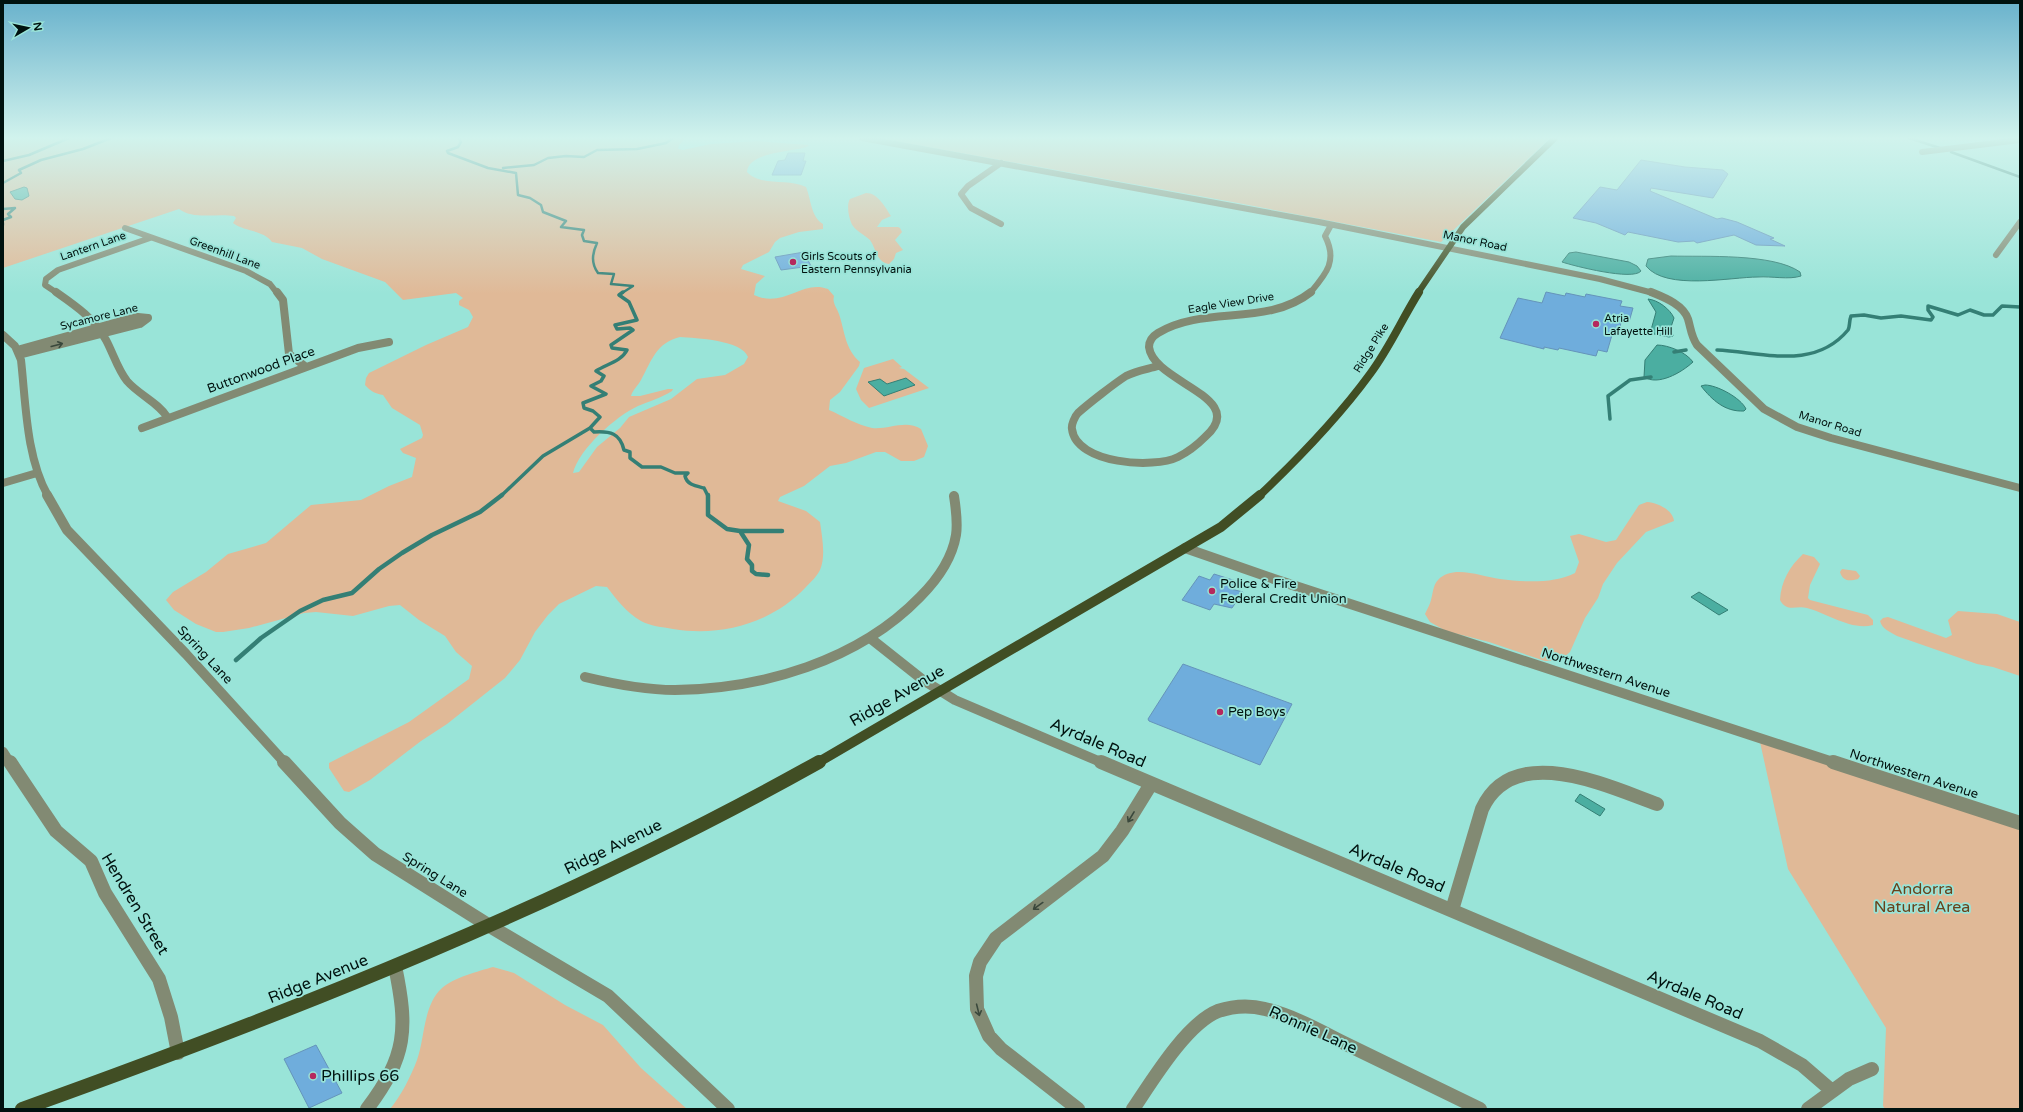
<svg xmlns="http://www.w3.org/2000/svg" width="2023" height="1112" font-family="'Varela Round',sans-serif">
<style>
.green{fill:#e0b997;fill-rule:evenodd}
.water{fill:#4baea1;stroke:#347f75}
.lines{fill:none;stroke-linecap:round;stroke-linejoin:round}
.stream-far2{stroke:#347f75;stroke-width:2.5}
.stream-far1{stroke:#347f75;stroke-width:3.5}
.stream{stroke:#347f75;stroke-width:4.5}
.building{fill:#6faddc;stroke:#6594ba}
.minor-far3{stroke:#828a73;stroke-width:6}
.minor-far2{stroke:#828a73;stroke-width:8}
.minor-far1{stroke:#828a73;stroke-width:10}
.minor{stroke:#828a73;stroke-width:14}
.major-far3{stroke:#414e24;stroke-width:6}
.major-far2{stroke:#414e24;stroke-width:8}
.major-far1{stroke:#414e24;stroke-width:10}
.major{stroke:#414e24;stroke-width:14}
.oneway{stroke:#3a483c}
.poi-dot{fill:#b5285e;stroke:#99e4d8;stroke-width:1.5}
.labels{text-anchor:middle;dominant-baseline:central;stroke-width:3.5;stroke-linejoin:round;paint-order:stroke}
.far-street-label{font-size:11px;fill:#00120f;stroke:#99e4d8}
.far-poi-label{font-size:11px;fill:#00120f;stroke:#99e4d8;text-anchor:start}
.street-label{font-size:13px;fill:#00120f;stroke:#99e4d8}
.poi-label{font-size:13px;fill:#00120f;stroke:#99e4d8;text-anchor:start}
.near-street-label{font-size:16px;fill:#00120f;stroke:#99e4d8}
.near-park-label{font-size:16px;fill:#68421b;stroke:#99e4d8}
.near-poi-label{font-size:16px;fill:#00120f;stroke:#99e4d8;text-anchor:start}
</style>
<rect width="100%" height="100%" fill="#99e4d8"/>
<path class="green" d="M 3,138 L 686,138 L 679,145 L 678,149 L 683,150 L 711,144 L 757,141 L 809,145 C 806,152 748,149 747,172 C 761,187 788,178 806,187 C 811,199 811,217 823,224 L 823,229 L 799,232 L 780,238 L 775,242 L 769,252 L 743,265 L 741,269 L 765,276 L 756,284 L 754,295 C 784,309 802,279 828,289 L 834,296 C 832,303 837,308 839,314 C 845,332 845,349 860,362 L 859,366 L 840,392 L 830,400 L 829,410 C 843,416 857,425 872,428 C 888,430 906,419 921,429 L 928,446 L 924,457 L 914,461 L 901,461 L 885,452 L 876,452 L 846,463 L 830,466 L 804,486 L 780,497 L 778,501 L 806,511 L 820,522 C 822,537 826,556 820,570 C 817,576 811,582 806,587 C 772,623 722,637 673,629 C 662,627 650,626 641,621 C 627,613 616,599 607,587 L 596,586 L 559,604 L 548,615 L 535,632 L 520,660 L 505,678 L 447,724 L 421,741 L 370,780 L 349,792 L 344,791 L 329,768 L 329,763 L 409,722 L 469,679 L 472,666 L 456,652 L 445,636 L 419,620 L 400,605 L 389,606 L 353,616 L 316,612 L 304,613 L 249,628 L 223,632 L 216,632 L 196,624 L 174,610 L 166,600 L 173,592 L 206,572 L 228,554 L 266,543 L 311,505 L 361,500 L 389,486 L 412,477 L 416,458 L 403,453 L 400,449 L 422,438 L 423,435 L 420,425 L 392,408 L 383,395 C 376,394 370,391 365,385 L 366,378 L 369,373 L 426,345 L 468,327 L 473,317 L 469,310 L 459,305 L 459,301 L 463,298 L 456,293 L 403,300 L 385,282 L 322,259 L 302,248 L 272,242 C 264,230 245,232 233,223 L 236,218 L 234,216 C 217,213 193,220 179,209 L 3,268 ZM 680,337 C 696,338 742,340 748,357 L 744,364 L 725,375 L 697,379 L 671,399 L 629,417 L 620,428 L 597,447 L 579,472 L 573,473 C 579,449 616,416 638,406 C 650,401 661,398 672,391 L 673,389 L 668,389 L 640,396 L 631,396 C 633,389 638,386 641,380 C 652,360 656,343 680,337 Z
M 879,138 L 1550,138 L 1441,242 L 1238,203 Z
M 866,193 C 878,193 885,207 891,216 L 882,220 L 877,227 L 898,227 L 900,228 L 902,232 L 895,240 L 903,250 L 896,253 L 894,259 L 889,264 C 876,262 876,248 870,240 C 865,235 856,231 853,226 C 849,221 846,204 850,199 Z
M 893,359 L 902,367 L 899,368 L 904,369 L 929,388 L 869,408 L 861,400 L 856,389 L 864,368 Z
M 1647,502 C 1658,503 1673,510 1674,521 L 1646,532 L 1617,563 L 1603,584 L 1598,598 L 1585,618 L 1570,652 L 1560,661 L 1545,661 L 1489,642 L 1446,631 L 1430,622 L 1425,614 C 1427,609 1430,605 1431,600 C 1433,593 1433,585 1438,580 C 1453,564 1482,577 1500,579 C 1524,582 1553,584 1575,573 L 1579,562 L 1570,536 L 1579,534 L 1606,542 L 1616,540 L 1639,505 Z
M 1803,554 L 1814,557 L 1820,564 L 1810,585 L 1808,598 L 1810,600 L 1868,615 L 1873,620 L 1873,625 C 1851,631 1827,613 1807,608 C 1796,605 1787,613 1780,600 C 1781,581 1790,566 1803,554 Z
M 1842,569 L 1856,571 L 1860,576 L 1858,579 C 1850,581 1843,582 1840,572 Z
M 1958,611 L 1997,614 L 2020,622 L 2020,676 L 1993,667 L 1977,664 L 1897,636 C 1890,632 1882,629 1880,621 L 1883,618 L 1888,617 L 1946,638 L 1952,635 L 1948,620 Z
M 1760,742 L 2020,827 L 2020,1109 L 1885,1109 L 1883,1106 L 1886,1028 L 1788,869 Z
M 493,967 L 514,973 L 565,1005 L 603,1025 L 641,1068 L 687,1109 L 390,1109 C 401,1096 411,1076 417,1060 C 425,1038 423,1005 442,988 C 453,978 479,971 493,967 Z"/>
<path class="water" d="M 24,187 L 27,188 L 29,196 L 22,200 L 15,199 L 10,192 Z
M 1576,252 L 1629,262 L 1637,266 L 1641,271 C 1633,281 1574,266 1562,262 L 1569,253 Z
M 1671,256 C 1704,257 1773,253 1800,272 L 1801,276 C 1789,280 1771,276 1758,277 C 1731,277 1666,291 1646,266 L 1648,259 Z
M 1648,299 C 1658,300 1670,309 1674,318 L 1671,327 L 1673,336 L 1669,337 L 1654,334 L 1651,330 L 1656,312 Z
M 1657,345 C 1668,345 1686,352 1693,362 C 1681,373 1658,386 1644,377 L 1645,360 Z
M 906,378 L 915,385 L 884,396 L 868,382 L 880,379 L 887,384 Z
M 1705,385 C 1717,385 1741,398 1746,409 L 1744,411 C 1725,412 1712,400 1701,386 Z
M 1699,592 L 1728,610 L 1719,615 L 1691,597 Z
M 1580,794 L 1605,809 L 1600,816 L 1575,801 Z"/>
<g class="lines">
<path class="stream-far2" d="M 459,138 L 461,142 L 458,147 L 447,151 L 448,153 L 488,168 L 516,173 L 518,195 L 530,198 L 541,205 L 543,212 L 566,221 L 561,227 L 584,230 L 582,235 L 584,241 L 597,243 C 592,254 591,263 598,273 L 614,274 L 611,284 L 633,286 L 622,293
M 1909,138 L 1940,148
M 1951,152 L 2020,177
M 3,161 L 29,155 L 69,138
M 503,168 L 534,165 L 548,158 L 566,156 L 584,157 L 597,150 L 637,149 L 666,143 L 673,138
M 3,183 L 21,173 L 19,170 L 41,160 L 83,149 L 111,138
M 3,209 L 15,208 L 8,214 L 11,217 L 3,220
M 3,223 L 3,225"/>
<path class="stream-far1" d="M 623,292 L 619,295 L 629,302 L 637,320 L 615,325 L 617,329 L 630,328 L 633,330 L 611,345 L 612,348 L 627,350 C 621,362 606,364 596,371 L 604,376 L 601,381 L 591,386 L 606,394 L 583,403 L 584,408 L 593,411 L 600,417 L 590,428 L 594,432 C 610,431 620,433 624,450 L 630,452 L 630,458 L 642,467 L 661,467 L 675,473 L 688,473 L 685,476 C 687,485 696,486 704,488 L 708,496
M 1717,350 C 1762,352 1814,371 1848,330 C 1850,327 1849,321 1851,316 L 1864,315 L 1881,318 L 1901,316 L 1931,320 L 1933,317 L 1928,310 L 1928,306 L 1958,315 L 1970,310 L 1984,315 L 1993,315 L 2002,306 L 2020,307
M 1674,352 L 1686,350
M 1610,419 L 1608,396 L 1630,380 L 1651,377
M 501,496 L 543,456 L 590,428"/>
<path class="stream" d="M 708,495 L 708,515 L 727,529 L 740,531 L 749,545 L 747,559 L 752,565 L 752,571 L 756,574 L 768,575
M 740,531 L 782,531
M 236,660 L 261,638 L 300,611 L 323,600 L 352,593 L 379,569 L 402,553 L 432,535 L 480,512 L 502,495"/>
</g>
<path class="building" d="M 788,153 L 805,153 L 803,161 L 806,161 L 801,175 L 772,175 L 778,161 L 785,160 Z
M 1641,160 L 1685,167 L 1723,170 L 1728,174 L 1713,198 L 1651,188 L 1650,191 L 1717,219 L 1722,218 L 1737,222 L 1774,238 L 1770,239 L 1785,246 L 1756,245 L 1734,235 L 1697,243 L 1694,241 L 1678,242 L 1628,232 L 1625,235 L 1596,223 L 1573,218 L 1600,187 L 1617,190 Z
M 804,252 L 811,266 L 781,270 L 775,257 Z
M 1546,292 L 1565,296 L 1566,293 L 1585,297 L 1586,294 L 1622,301 L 1620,306 L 1633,308 L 1629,322 L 1621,321 L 1620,329 L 1614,328 L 1607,352 L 1598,350 L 1596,356 L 1559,348 L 1558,350 L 1544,347 L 1544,349 L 1500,338 L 1518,298 L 1542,303 Z
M 1214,574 L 1236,581 L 1231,589 L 1243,592 L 1232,608 L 1214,604 L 1210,610 L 1182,600 L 1199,576 L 1210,580 Z
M 1183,664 L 1292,704 L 1260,765 L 1149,721 L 1148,719 Z
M 316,1045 L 342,1093 L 309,1108 L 284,1059 Z"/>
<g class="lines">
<path class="minor-far3" d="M 862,138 L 1319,222 L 1600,279 L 1653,293
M 1922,152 L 2020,140
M 1001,163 L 968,186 L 961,194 L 971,208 L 1001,224
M 125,228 L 246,271 L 270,284 L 277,293
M 1996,255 L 2020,222
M 57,293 L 45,285 L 46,279 L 58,270 L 150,238
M 1310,293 C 1326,274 1338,261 1325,236 L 1331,225"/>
<path class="minor-far2" d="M 56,292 C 76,306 94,318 106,340 C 113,353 118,370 127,381 C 139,395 158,402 168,418
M 277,292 L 283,300 L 289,354 L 306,367
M 1651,292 C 1663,297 1683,304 1688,319 C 1691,329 1691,336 1697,345 L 1764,409 L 1797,427 L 1831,438 L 2020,488
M 3,335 L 15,346 L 21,360 C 26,405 26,456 48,496
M 17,350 L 121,321 L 138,317 L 148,318 L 140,324 L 19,355
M 1158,366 C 1148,369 1135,371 1126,376 C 1115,383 1088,404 1078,413 C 1075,416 1071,425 1072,429 C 1076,464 1154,469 1178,457 C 1188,452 1197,445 1205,437 C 1251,397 1153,383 1149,347 C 1149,341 1153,336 1158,333 C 1205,305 1267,327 1311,292
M 142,428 L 358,348 L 389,342
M 3,483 L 37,473"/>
<path class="minor-far1" d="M 47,495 L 67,530 L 186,654 L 285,763
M 1185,548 L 1274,579 L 1836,763
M 870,638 L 923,680 L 955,700 L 1103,763
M 585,677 C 614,684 644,690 675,690 C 762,689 858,661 920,597 C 937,580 952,559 956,535 C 958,522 956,509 954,496
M 3,752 L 10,763"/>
<path class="minor" d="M 10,762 L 56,831 L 91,861 L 105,893 L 159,979 L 171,1017 L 178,1053
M 284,762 L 340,823 L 375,854 L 488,925 L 608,996 L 728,1109
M 1101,762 L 1760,1041 L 1802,1065 L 1831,1090
M 1833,762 L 2020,823
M 1452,910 L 1482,809 C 1513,741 1607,786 1657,804
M 367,1109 C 407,1056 408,1029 395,966
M 1078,1109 L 1001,1049 L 989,1036 L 977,1009 L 976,976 L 980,962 L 996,938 L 1103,856 L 1122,831 L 1151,784
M 1133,1109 C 1152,1081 1186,1024 1218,1011 C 1233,1006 1250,1005 1265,1009 C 1294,1016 1320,1031 1346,1044 C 1391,1066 1435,1087 1480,1109
M 1808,1109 L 1849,1079 L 1872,1069"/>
<path class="major-far3" d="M 1418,293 L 1463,227 L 1555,138"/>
<path class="major-far2" d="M 1259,496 C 1299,458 1338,418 1370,374 C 1389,349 1402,319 1419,292"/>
<path class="major-far1" d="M 817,763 L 1221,527 L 1260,495"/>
<path class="major" d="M 22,1109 C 295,1011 565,904 819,762"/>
</g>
<defs><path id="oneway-shaft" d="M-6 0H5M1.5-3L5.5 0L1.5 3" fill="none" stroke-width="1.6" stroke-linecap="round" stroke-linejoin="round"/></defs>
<g class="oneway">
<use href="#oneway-shaft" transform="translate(57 345) rotate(-15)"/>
<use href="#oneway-shaft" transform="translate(1131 817) rotate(121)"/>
<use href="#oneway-shaft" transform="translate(1038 906) rotate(144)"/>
<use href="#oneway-shaft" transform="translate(978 1010) rotate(76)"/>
</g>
<linearGradient id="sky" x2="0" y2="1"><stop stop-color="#69b2cc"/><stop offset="0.47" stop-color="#d1f3ed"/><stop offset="1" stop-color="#d1f3ed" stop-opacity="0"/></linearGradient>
<rect width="2023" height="294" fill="url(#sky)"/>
<g class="poi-dot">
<circle cx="793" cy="262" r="4"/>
<circle cx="1596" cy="324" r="4"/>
<circle cx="1212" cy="591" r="4"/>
<circle cx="1220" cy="712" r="4"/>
<circle cx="313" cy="1076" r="4"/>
</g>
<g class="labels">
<g class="far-street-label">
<text transform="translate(1475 241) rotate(12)">Manor Road</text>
<text transform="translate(93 246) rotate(-19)">Lantern Lane</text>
<text transform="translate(225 253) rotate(20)">Greenhill Lane</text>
<text transform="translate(1231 303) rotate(-9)">Eagle View Drive</text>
<text transform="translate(99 317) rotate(-14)">Sycamore Lane</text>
<text transform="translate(1371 348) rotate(-58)">Ridge Pike</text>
<text transform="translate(1830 424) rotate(17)">Manor Road</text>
</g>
<g class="far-poi-label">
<text x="801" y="256">Girls Scouts of<tspan x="801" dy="13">Eastern Pennsylvania</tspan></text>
<text x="1604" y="318">Atria<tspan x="1604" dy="13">Lafayette Hill</tspan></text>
</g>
<g class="street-label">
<text transform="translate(261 370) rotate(-20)">Buttonwood Place</text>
<text transform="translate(205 655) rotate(47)">Spring Lane</text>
<text transform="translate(1606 673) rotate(18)">Northwestern Avenue</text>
<text transform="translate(1914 774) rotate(18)">Northwestern Avenue</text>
<text transform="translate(435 875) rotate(32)">Spring Lane</text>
</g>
<g class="poi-label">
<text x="1220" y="584">Police &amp; Fire<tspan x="1220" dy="15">Federal Credit Union</tspan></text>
<text x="1228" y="712">Pep Boys</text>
</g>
<g class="near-street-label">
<text transform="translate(897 696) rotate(-30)">Ridge Avenue</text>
<text transform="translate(1098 743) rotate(23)">Ayrdale Road</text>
<text transform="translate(613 847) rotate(-26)">Ridge Avenue</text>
<text transform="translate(1397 868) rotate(23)">Ayrdale Road</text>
<text transform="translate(135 904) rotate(59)">Hendren Street</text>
<text transform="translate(318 979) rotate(-22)">Ridge Avenue</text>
<text transform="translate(1695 995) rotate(23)">Ayrdale Road</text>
<text transform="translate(1313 1030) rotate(24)">Ronnie Lane</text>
</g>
<g class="near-park-label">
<text x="1922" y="889">Andorra<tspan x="1922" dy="18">Natural Area</tspan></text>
</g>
<g class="near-poi-label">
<text x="321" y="1076">Phillips 66</text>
</g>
</g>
<rect width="2023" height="1112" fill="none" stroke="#00120f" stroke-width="8"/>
<g transform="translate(28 28) rotate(81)" stroke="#99e4d8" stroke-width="3" paint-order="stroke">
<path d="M0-3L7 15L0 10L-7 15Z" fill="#00120f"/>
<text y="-6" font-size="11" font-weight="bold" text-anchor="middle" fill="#00120f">N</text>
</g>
</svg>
